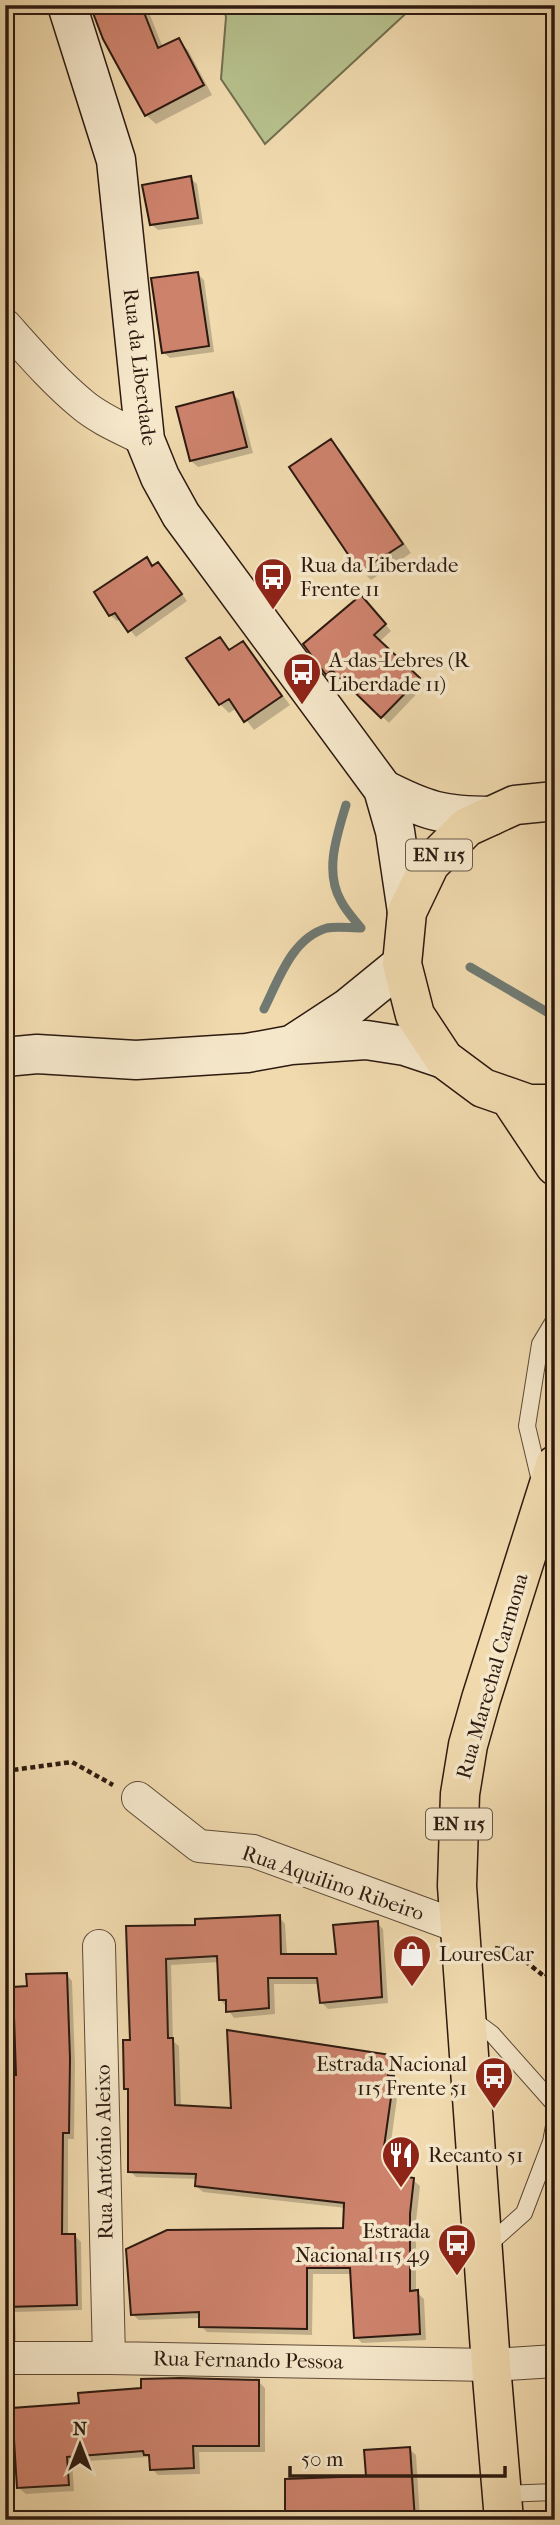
<svg xmlns="http://www.w3.org/2000/svg" width="560" height="2525" font-family="'IM FELL French Canon',serif">
<style>
.green{fill:#b6c08c;stroke:#726d4e;stroke-width:2}
.shadow{fill:#0003}
.lines{fill:none;stroke-linecap:round;stroke-linejoin:round}
.stream{stroke:#707972;stroke-width:9}
.building{fill:#cd826c;stroke:#2d1a10;stroke-width:2}
.lane-casing{stroke:#5e4a38;stroke-width:18}
.street-casing{stroke:#5e4a38;stroke-width:34}
.secondary-casing{stroke:#2d1a10;stroke-width:41}
.primary-casing{stroke:#2d1a10;stroke-width:41}
.path{stroke:#2d1a10;stroke-width:4.5;stroke-dasharray:5 3.5;stroke-linecap:butt}
.lane{stroke:#f5e7ca;stroke-width:16}
.street{stroke:#f5e7ca;stroke-width:32}
.secondary{stroke:#f5e7ca;stroke-width:38}
.primary{stroke:#f0daae;stroke-width:38}
.labels{text-anchor:middle;dominant-baseline:central;stroke-width:7;stroke-linejoin:round;paint-order:stroke}
.shield{fill:#f5e7ca;stroke:#695848;stroke-width:2}
.shield-label{font-size:19px;font-weight:bold;fill:#2d1a10}
.street-label{font-size:21px;fill:#2d1a10;stroke:#f5e7ca}
.poi-label{font-size:21px;fill:#2d1a10;stroke:#f5e7ca;text-anchor:start}
</style>
<rect width="100%" height="100%" fill="#f0daae"/>
<filter id="stains"><feTurbulence type="fractalNoise" baseFrequency=".00286" numOctaves="4"/><feColorMatrix values="0 0 0 0 .2 0 0 0 0 .09 0 0 0 0 .02 0 0 0 .5 -.17"/></filter>
<radialGradient id="worn" r=".72"><stop offset=".6" stop-color="#630" stop-opacity="0"/><stop offset="1" stop-color="#630" stop-opacity=".3"/></radialGradient>
<path class="green" d="M 223,5 L 415,5 L 265,144 L 221,79 L 226,17 Z"/>
<path class="shadow" d="M 92,5 L 146,5 L 163,48 L 178,40 L 188,50 L 212,95 L 156,124 L 146,115 Z
M 190,178 L 197,184 L 203,224 L 158,230 L 151,224 Z
M 197,273 L 204,280 L 214,352 L 170,358 L 163,352 Z
M 233,394 L 239,400 L 253,453 L 198,467 L 191,461 Z
M 331,441 L 340,450 L 411,553 L 371,580 L 362,571 L 291,468 Z
M 146,559 L 154,567 L 158,564 L 165,571 L 187,601 L 136,637 L 121,619 L 117,621 L 110,615 Z
M 367,603 L 391,631 L 379,642 L 425,685 L 389,723 L 339,675 L 333,680 L 327,673 Z
M 219,639 L 230,651 L 243,644 L 290,705 L 254,730 L 237,708 L 229,713 L 220,704 Z
M 279,1917 L 285,1924 L 287,1955 L 338,1955 L 377,1923 L 383,1929 L 388,2003 L 328,2009 L 321,2002 L 319,1984 L 274,1984 L 275,2014 L 234,2018 L 221,2000 L 219,1962 L 171,1965 L 173,2041 L 179,2046 L 181,2107 L 233,2110 L 390,2056 L 397,2063 L 394,2079 L 399,2084 L 390,2149 L 405,2151 L 411,2157 L 409,2179 L 413,2180 L 420,2186 L 416,2221 L 416,2292 L 424,2299 L 426,2340 L 362,2343 L 356,2337 L 352,2274 L 313,2274 L 312,2335 L 207,2332 L 201,2326 L 200,2318 L 139,2320 L 132,2314 L 345,2230 L 346,2208 L 203,2192 L 196,2186 L 197,2179 L 136,2177 L 130,2171 L 130,2092 L 126,2088 L 131,2041 L 128,1928 L 197,1926 Z
M 66,1974 L 72,1981 L 75,2065 L 74,2139 L 68,2139 L 68,2236 L 75,2236 L 81,2242 L 82,2310 L 15,2312 L 16,2346 L 5,2347 L 11,2161 L 29,1988 Z
M 258,2381 L 265,2388 L 265,2452 L 199,2452 L 200,2474 L 158,2475 L 152,2469 L 151,2460 L 149,2457 L 72,2462 L 74,2491 L 26,2494 L 19,2488 L 81,2405 Z
M 555,2394 L 555,2440 L 549,2435 L 548,2395 Z
M 409,2449 L 416,2455 L 420,2520 L 371,2520 L 371,2516 L 293,2519 L 287,2512 L 368,2478 Z"/>
<g class="lines">
<path class="stream" d="M 346,805 C 337,835 324,872 341,901 C 346,911 354,919 361,928
M 470,967 L 547,1012 L 555,1014
M 264,1009 C 279,979 292,938 327,928 C 337,926 350,928 361,928"/>
</g>
<path class="building" d="M 90,5 L 141,5 L 158,48 L 179,38 L 204,85 L 145,116 L 103,39 Z
M 191,176 L 198,218 L 150,225 L 142,185 Z
M 198,272 L 209,346 L 162,353 L 151,278 Z
M 233,392 L 247,447 L 190,461 L 176,407 Z
M 331,439 L 403,544 L 360,572 L 289,467 Z
M 147,557 L 152,566 L 158,562 L 182,594 L 128,632 L 115,613 L 109,616 L 94,592 Z
M 361,595 L 386,624 L 374,635 L 420,678 L 381,718 L 332,670 L 326,675 L 303,644 Z
M 220,637 L 229,650 L 243,641 L 282,696 L 244,722 L 229,699 L 219,705 L 186,658 Z
M 280,1915 L 281,1954 L 336,1954 L 333,1925 L 378,1921 L 382,1997 L 320,2003 L 317,1978 L 268,1978 L 269,2008 L 226,2012 L 226,2000 L 219,2000 L 217,1956 L 166,1959 L 168,2038 L 173,2038 L 175,2105 L 231,2108 L 227,2030 L 391,2055 L 388,2075 L 394,2076 L 384,2147 L 406,2149 L 402,2176 L 414,2178 L 410,2214 L 410,2291 L 418,2290 L 420,2334 L 354,2338 L 350,2268 L 307,2268 L 307,2329 L 199,2327 L 199,2312 L 131,2315 L 126,2249 L 167,2230 L 343,2228 L 344,2203 L 195,2186 L 196,2174 L 128,2172 L 128,2089 L 124,2089 L 123,2040 L 130,2040 L 126,1926 L 195,1925 L 195,1919 Z
M 67,1973 L 70,2058 L 69,2133 L 63,2133 L 62,2234 L 75,2234 L 77,2305 L 6,2307 L 5,2159 L 9,2159 L 9,2075 L 16,2075 L 13,1987 L 27,1986 L 26,1974 Z
M 180,2378 L 259,2380 L 259,2446 L 193,2446 L 194,2468 L 150,2470 L 149,2455 L 144,2455 L 143,2451 L 67,2457 L 69,2485 L 17,2488 L 12,2408 L 79,2403 L 78,2393 L 141,2388 L 141,2379 Z
M 410,2447 L 415,2520 L 369,2520 L 368,2511 L 285,2513 L 285,2479 L 366,2476 L 364,2450 Z"/>
<g class="lines">
<defs>
<path id="lane" d="M 540,1481 L 527,1426 L 540,1344 L 555,1319
M 469,2017 L 492,2034 L 555,2105
M 487,2246 L 524,2213 L 551,2142 L 555,2121
M 502,2494 L 555,2492"/>
<path id="street" d="M 5,325 C 30,353 54,381 83,405 C 101,420 124,429 145,440
M 138,1798 L 199,1846 L 253,1851 L 460,1927
M 99,1946 L 109,2358
M 5,2358 L 109,2358 L 491,2365 L 555,2361"/>
<path id="secondary" d="M 67,5 L 116,160 L 145,440 L 160,477 L 181,515 L 383,789 L 395,831 L 407,912
M 383,789 C 426,811 443,816 491,816
M 293,1044 L 348,1008 L 402,964
M 5,1057 L 37,1054 L 136,1060 L 247,1053 L 291,1045 L 366,1040 L 405,1046 L 444,1059"/>
<path id="primary" d="M 555,801 L 515,805 L 467,827 L 430,864 L 407,912 L 402,964 L 415,1015 L 444,1059 L 483,1088 L 529,1104 L 555,1104
M 509,1097 L 555,1166
M 504,2520 L 491,2365 L 457,1886 L 460,1794 L 468,1745 L 481,1699 L 555,1465"/>
</defs>
<use href="#lane" class="lane-casing"/>
<use href="#street" class="street-casing"/>
<use href="#secondary" class="secondary-casing"/>
<use href="#primary" class="primary-casing"/>
<path class="path" d="M 5,1771 L 72,1762 L 113,1785
M 495,1948 L 514,1952 L 545,1977 L 555,1969"/>
<use href="#lane" class="lane"/>
<use href="#street" class="street"/>
<use href="#secondary" class="secondary"/>
<use href="#primary" class="primary"/>
</g>
<defs>
<symbol id="bus-pin" viewBox="-11 -11 22 30"><path d="M0 17L-7.5 6A9.5 9.5 0 1 1 7.5 6Z" fill="#8f2418" stroke="#f5e7ca"/><path d="M-5-6H5V4H4V6H2V4H-2V6H-4V4H-5ZM-3.5-4V0h7V-4ZM-3.5 1.2v1.5H-2V1.2ZM2 1.2v1.5H3.5V1.2Z" fill="#fff"/></symbol>
<symbol id="shop-pin" viewBox="-11 -11 22 30"><path d="M0 17L-7.5 6A9.5 9.5 0 1 1 7.5 6Z" fill="#8f2418" stroke="#f5e7ca"/><path d="M-5-2.5h2.3a2.7 3.5 0 0 1 5.4 0H5L5.5 6h-11ZM-1.5-2.5h3a1.5 2.3 0 0 0-3 0Z" fill="#fff"/></symbol>
<symbol id="restaurant-pin" viewBox="-11 -11 22 30"><path d="M0 17L-7.5 6A9.5 9.5 0 1 1 7.5 6Z" fill="#8f2418" stroke="#f5e7ca"/><path d="M-5-6h1v4h1v-4h1v4h1v-4h1v5L-1.5 .5V6h-2V.5L-5-1ZM5-6V6H3V1.5H1.5Q1.5-4 5-6Z" fill="#fff"/></symbol>
</defs>
<g fill-rule="evenodd">
<use href="#bus-pin" x="251" y="555" width="44" height="60"/>
<use href="#bus-pin" x="280" y="650" width="44" height="60"/>
<use href="#shop-pin" x="390" y="1932" width="44" height="60"/>
<use href="#bus-pin" x="472" y="2054" width="44" height="60"/>
<use href="#restaurant-pin" x="379" y="2133" width="44" height="60"/>
<use href="#bus-pin" x="435" y="2221" width="44" height="60"/>
</g>
<g class="labels">
<g class="shield">
<rect x="406" y="839.5" width="66" height="31" rx="5"/>
<rect x="426" y="1808.5" width="66" height="31" rx="5"/>
</g>
<g class="shield-label">
<text x="439" y="855">EN 115</text>
<text x="459" y="1824">EN 115</text>
</g>
<g class="street-label">
<text transform="translate(140 367) rotate(83)">Rua da Liberdade</text>
<text transform="translate(492 1676) rotate(-74)">Rua Marechal Carmona</text>
<text transform="translate(333 1883) rotate(19)">Rua Aquilino Ribeiro</text>
<text transform="translate(104 2152) rotate(-91)">Rua António Aleixo</text>
<text transform="translate(248 2360) rotate(1)">Rua Fernando Pessoa</text>
</g>
<g class="poi-label">
<text x="300" y="565">Rua da Liberdade<tspan x="300" dy="24">Frente 11</tspan></text>
<text x="329" y="660">A-das-Lebres (R<tspan x="329" dy="24">Liberdade 11)</tspan></text>
<text x="439" y="1954">LouresCar</text>
<text x="467" y="2064" text-anchor="end">Estrada Nacional<tspan x="467" dy="24">115 Frente 51</tspan></text>
<text x="428" y="2155">Recanto 51</text>
<text x="430" y="2231" text-anchor="end">Estrada<tspan x="430" dy="24">Nacional 115 49</tspan></text>
</g>
</g>
<rect width="560" height="2525" fill="none" stroke="#f0daae" stroke-width="28"/>
<rect x="7" y="7" width="546" height="2511" fill="none" stroke="#2d1a10" stroke-width="3.5"/>
<rect x="14" y="14" width="532" height="2497" fill="none" stroke="#2d1a10" stroke-width="2"/>
<g transform="translate(80 2445)" stroke="#f5e7ca" stroke-width="5" paint-order="stroke">
<path d="M0-5L12 26L0 18L-12 26Z" fill="#2d1a10"/>
<text y="-10" font-size="19" font-weight="bold" text-anchor="middle" fill="#2d1a10">N</text>
</g>
<path d="M290 2466v10h215v-10" fill="none" stroke="#2d1a10" stroke-width="3.5"/>
<text x="301" y="2466" font-size="21" fill="#2d1a10" stroke="#f5e7ca" stroke-width="5" paint-order="stroke">50 m</text>
<rect width="100%" height="100%" filter="url(#stains)"/>
<rect width="100%" height="100%" fill="url(#worn)"/>
</svg>
